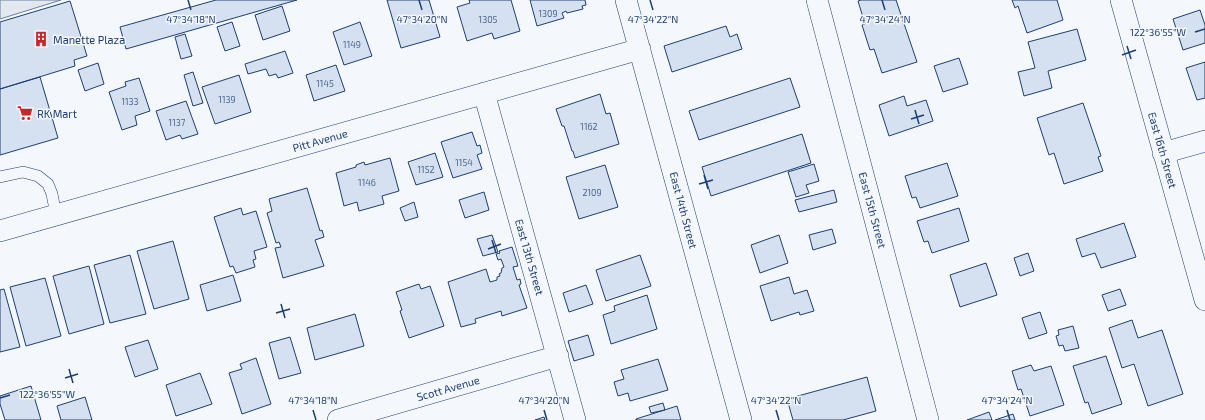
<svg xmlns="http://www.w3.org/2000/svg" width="1205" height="420" font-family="'Exo 2',sans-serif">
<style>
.parking{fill:#e3e8f0;stroke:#687fa3}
.building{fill:#d5e0f0;stroke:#1d3f73}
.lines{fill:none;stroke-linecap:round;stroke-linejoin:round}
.lane-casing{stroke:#1d3f73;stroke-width:12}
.street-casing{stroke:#1d3f73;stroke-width:22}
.lane{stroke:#f4f7fb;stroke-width:11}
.street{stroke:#f4f7fb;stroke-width:21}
.ticks{fill:none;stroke:#1d3f73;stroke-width:1.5}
.labels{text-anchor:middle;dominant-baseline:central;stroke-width:3;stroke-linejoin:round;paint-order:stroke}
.number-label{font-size:9px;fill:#4b6792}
.poi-label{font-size:11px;fill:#1d3f73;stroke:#f4f7fb;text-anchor:start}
.street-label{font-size:11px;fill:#1d3f73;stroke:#f4f7fb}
.ticks-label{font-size:10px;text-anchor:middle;fill:#1d3f73;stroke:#f4f7fb;stroke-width:3;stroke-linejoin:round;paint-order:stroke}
</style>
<rect width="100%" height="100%" fill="#f4f7fb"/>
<path class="parking" d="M 0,0 L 61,0 L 0,19 Z"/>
<path class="building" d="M 216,0 L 297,0 L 126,49 L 120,27 Z
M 387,0 L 429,0 L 440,37 L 401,48 Z
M 469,0 L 511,0 L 520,31 L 494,39 L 492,33 L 467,41 L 457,7 L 470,3 Z
M 530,0 L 585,0 L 586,5 L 582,6 L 583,9 L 567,13 L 566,11 L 562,13 L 564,18 L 537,26 Z
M 861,0 L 896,0 L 917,62 L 882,73 L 874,49 L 870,50 L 862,25 L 865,24 L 858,1 Z
M 1012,0 L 1057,0 L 1063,20 L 1027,33 L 1018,6 L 1015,8 Z
M 70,1 L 87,56 L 74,60 L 75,66 L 0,89 L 0,22 Z
M 282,6 L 290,31 L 263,40 L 255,15 Z
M 1200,10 L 1205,25 L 1205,43 L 1183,50 L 1173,19 Z
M 232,22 L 240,46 L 225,51 L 217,27 Z
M 360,22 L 372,56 L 344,65 L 333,32 Z
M 726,26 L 730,37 L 737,34 L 742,49 L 672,72 L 664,46 Z
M 1077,29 L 1086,60 L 1048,71 L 1052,88 L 1024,96 L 1018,72 L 1035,68 L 1028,42 Z
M 185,34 L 192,56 L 181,59 L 175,37 Z
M 285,51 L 293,73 L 278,78 L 276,74 L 269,76 L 266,69 L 248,74 L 245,64 Z
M 959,58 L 968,84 L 943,92 L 934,66 Z
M 1205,62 L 1205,98 L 1197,100 L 1186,68 Z
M 98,63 L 104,84 L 85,91 L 78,70 Z
M 336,65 L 345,91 L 314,101 L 306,75 Z
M 193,72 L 203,103 L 193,106 L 184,75 Z
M 239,75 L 251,112 L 215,124 L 202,87 Z
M 40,77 L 58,138 L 0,155 L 0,89 Z
M 139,78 L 150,111 L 135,116 L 137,125 L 122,130 L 109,92 L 126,86 L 125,82 Z
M 790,78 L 800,107 L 699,140 L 689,111 Z
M 600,94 L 606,114 L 610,113 L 619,144 L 575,158 L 573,151 L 572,151 L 564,126 L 562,126 L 556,109 Z
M 904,96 L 907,106 L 926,100 L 933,121 L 889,136 L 879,105 Z
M 186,101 L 198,134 L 182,139 L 180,135 L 166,140 L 156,111 Z
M 1083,103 L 1101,156 L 1098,157 L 1103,171 L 1064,184 L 1054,153 L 1049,155 L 1037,118 Z
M 472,132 L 477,146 L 480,145 L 482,153 L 477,155 L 482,169 L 453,178 L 441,142 Z
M 802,134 L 811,163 L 711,196 L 702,167 Z
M 435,153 L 443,177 L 416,185 L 408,162 Z
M 390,158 L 399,191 L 382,196 L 384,204 L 359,211 L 357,202 L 344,206 L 336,173 L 356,167 L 356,165 L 364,162 L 365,165 Z
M 947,163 L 958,196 L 920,208 L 916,197 L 912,198 L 905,176 Z
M 814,164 L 819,181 L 806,185 L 809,193 L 796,197 L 788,172 Z
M 605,165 L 618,207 L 579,219 L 566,177 Z
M 307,188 L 320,231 L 322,230 L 324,237 L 315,240 L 324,266 L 283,278 L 275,248 L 281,247 L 279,242 L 276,243 L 267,213 L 272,211 L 269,199 Z
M 834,190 L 837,202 L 799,212 L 795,200 Z
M 484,192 L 489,210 L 465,218 L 459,200 Z
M 414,202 L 418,217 L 405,221 L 400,208 Z
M 241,208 L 243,215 L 256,211 L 267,247 L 254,251 L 256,259 L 253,260 L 255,267 L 236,273 L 233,266 L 230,267 L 214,217 Z
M 959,208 L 969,241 L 932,253 L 928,241 L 924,242 L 917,221 Z
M 1124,223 L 1136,257 L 1101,268 L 1095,253 L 1082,257 L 1076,239 Z
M 832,229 L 836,243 L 813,250 L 809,235 Z
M 492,235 L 498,252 L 483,256 L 477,239 Z
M 779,235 L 788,263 L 760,273 L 751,245 Z
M 173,241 L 189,299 L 154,309 L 137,251 Z
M 512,247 L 518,266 L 513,267 L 517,280 L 520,279 L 521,284 L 519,285 L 527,308 L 502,316 L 501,311 L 475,319 L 476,323 L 461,327 L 448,282 L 486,269 L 490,282 L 497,280 L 497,277 L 500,276 L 499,274 L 501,273 L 502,268 L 504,267 L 501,259 L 498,260 L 496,254 L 500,253 L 499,251 Z
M 1028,253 L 1034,271 L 1020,276 L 1014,258 Z
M 130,255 L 146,314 L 110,323 L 94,265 Z
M 640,255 L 651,286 L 606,301 L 596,270 Z
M 986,263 L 997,295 L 960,307 L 950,275 Z
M 89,266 L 104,324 L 69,334 L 53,276 Z
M 233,275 L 241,301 L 207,311 L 200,285 Z
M 789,277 L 794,294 L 807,290 L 814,311 L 800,315 L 799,312 L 771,321 L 760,286 Z
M 45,278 L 61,336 L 26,346 L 10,287 Z
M 419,284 L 421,289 L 430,286 L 444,326 L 409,338 L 400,311 L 402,310 L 396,292 Z
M 586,285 L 593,304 L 569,312 L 563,293 Z
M 4,289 L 20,347 L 0,352 L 0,290 Z
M 1120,289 L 1126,305 L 1108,311 L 1102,295 Z
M 647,295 L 657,329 L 611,344 L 603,315 L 615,311 L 614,306 Z
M 1040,312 L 1047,333 L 1029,339 L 1022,318 Z
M 355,314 L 364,346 L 315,360 L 307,328 Z
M 1132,320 L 1138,338 L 1162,330 L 1183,394 L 1148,406 L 1134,364 L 1122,368 L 1109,328 Z
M 1073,326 L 1079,348 L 1065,351 L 1063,345 L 1059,346 L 1056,336 L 1059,335 L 1058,330 Z
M 588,335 L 594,355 L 574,361 L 568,341 Z
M 290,337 L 301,373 L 279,379 L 269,343 Z
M 148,340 L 158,369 L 135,377 L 125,347 Z
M 1106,356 L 1122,404 L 1092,414 L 1088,402 L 1085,403 L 1073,366 Z
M 256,358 L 271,404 L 242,414 L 229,373 L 242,369 L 240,364 Z
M 658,359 L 668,390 L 630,401 L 628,393 L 618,396 L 614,382 L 624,379 L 621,370 Z
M 1031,365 L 1034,371 L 1051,366 L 1064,405 L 1030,416 L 1021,389 L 1018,390 L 1012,371 Z
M 200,373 L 212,404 L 176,416 L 166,385 Z
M 867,377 L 876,411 L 843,420 L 793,420 L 787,399 Z
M 31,386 L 41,420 L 5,420 L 0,404 L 0,396 Z
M 85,397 L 92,420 L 61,420 L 57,406 Z
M 663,403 L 665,410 L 651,413 L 649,407 Z
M 677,406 L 681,420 L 636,420 L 636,419 Z
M 989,412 L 992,420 L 967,420 Z
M 1013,414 L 1015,420 L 995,420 Z
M 544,417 L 545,420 L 535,420 Z"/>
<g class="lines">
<defs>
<path id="lane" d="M 0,177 L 23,172 L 38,176 L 48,184 L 52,194 L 56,215"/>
<path id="street" d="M 626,0 L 741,420
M 817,0 L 928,420
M 1121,0 L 1205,300
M 484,93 L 575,420
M 1163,153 L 1205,141
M 0,231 L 640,49
M 338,420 L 558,356"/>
</defs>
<use href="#lane" class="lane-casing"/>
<use href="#street" class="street-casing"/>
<use href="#lane" class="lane"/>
<use href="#street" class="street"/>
</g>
<path class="ticks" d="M 188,0 L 191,10M 419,0 L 422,10M 650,0 L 653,10M 882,0 L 885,10M 1195,32 L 1205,29M 1127,46 L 1131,59M 1122,55 L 1136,50M 915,110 L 919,124M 911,119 L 924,115M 704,175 L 708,189M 699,184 L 713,180M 492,240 L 496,253M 488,249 L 501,244M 281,304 L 285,318M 276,313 L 290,309M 69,369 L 73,383M 65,378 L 78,374M 0,398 L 10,395M 313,410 L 316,420M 544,410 L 547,420M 776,410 L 779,420M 1007,410 L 1010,420"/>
<defs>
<symbol id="building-bare" viewBox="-9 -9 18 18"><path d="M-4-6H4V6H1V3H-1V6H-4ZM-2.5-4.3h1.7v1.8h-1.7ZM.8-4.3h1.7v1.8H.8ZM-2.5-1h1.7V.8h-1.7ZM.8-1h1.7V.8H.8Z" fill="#c62828" stroke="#f4f7fb" stroke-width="2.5" paint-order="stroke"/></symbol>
<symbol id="supermarket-bare" viewBox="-9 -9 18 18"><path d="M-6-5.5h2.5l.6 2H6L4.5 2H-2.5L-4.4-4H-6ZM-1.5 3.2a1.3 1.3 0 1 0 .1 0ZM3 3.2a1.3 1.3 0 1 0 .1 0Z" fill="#c62828" stroke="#f4f7fb" stroke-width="2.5" paint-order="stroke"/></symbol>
</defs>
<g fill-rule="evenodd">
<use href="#building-bare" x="30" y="28" width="22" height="22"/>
<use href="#supermarket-bare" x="14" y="102" width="22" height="22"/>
</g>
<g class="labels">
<g class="number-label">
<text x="548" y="13">1309</text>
<text x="488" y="19">1305</text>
<text x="352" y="44">1149</text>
<text x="325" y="83">1145</text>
<text x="227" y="99">1139</text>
<text x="130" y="101">1133</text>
<text x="177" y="122">1137</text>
<text x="589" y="126">1162</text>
<text x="464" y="162">1154</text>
<text x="426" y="169">1152</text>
<text x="367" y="182">1146</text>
<text x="592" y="192">2109</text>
</g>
<g class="poi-label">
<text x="53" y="39">Manette Plaza</text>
<text x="37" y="113">RK Mart</text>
</g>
<g class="street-label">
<text transform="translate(320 140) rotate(-16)">Pitt Avenue</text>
<text transform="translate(1163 150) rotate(74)">East 16th Street</text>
<text transform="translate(684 210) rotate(75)">East 14th Street</text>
<text transform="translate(873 210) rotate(75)">East 15th Street</text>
<text transform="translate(530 257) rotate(74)">East 13th Street</text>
<text transform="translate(448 388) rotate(-16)">Scott Avenue</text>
</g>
</g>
<g class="ticks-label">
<text x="191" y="23">47°34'18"N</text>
<text x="422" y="23">47°34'20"N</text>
<text x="653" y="23">47°34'22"N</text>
<text x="885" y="23">47°34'24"N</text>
<text x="1158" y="36">122°36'55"W</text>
<text x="47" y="398">122°36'55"W</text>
<text x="313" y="404">47°34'18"N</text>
<text x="544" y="404">47°34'20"N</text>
<text x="776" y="404">47°34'22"N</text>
<text x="1007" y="404">47°34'24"N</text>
</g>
</svg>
